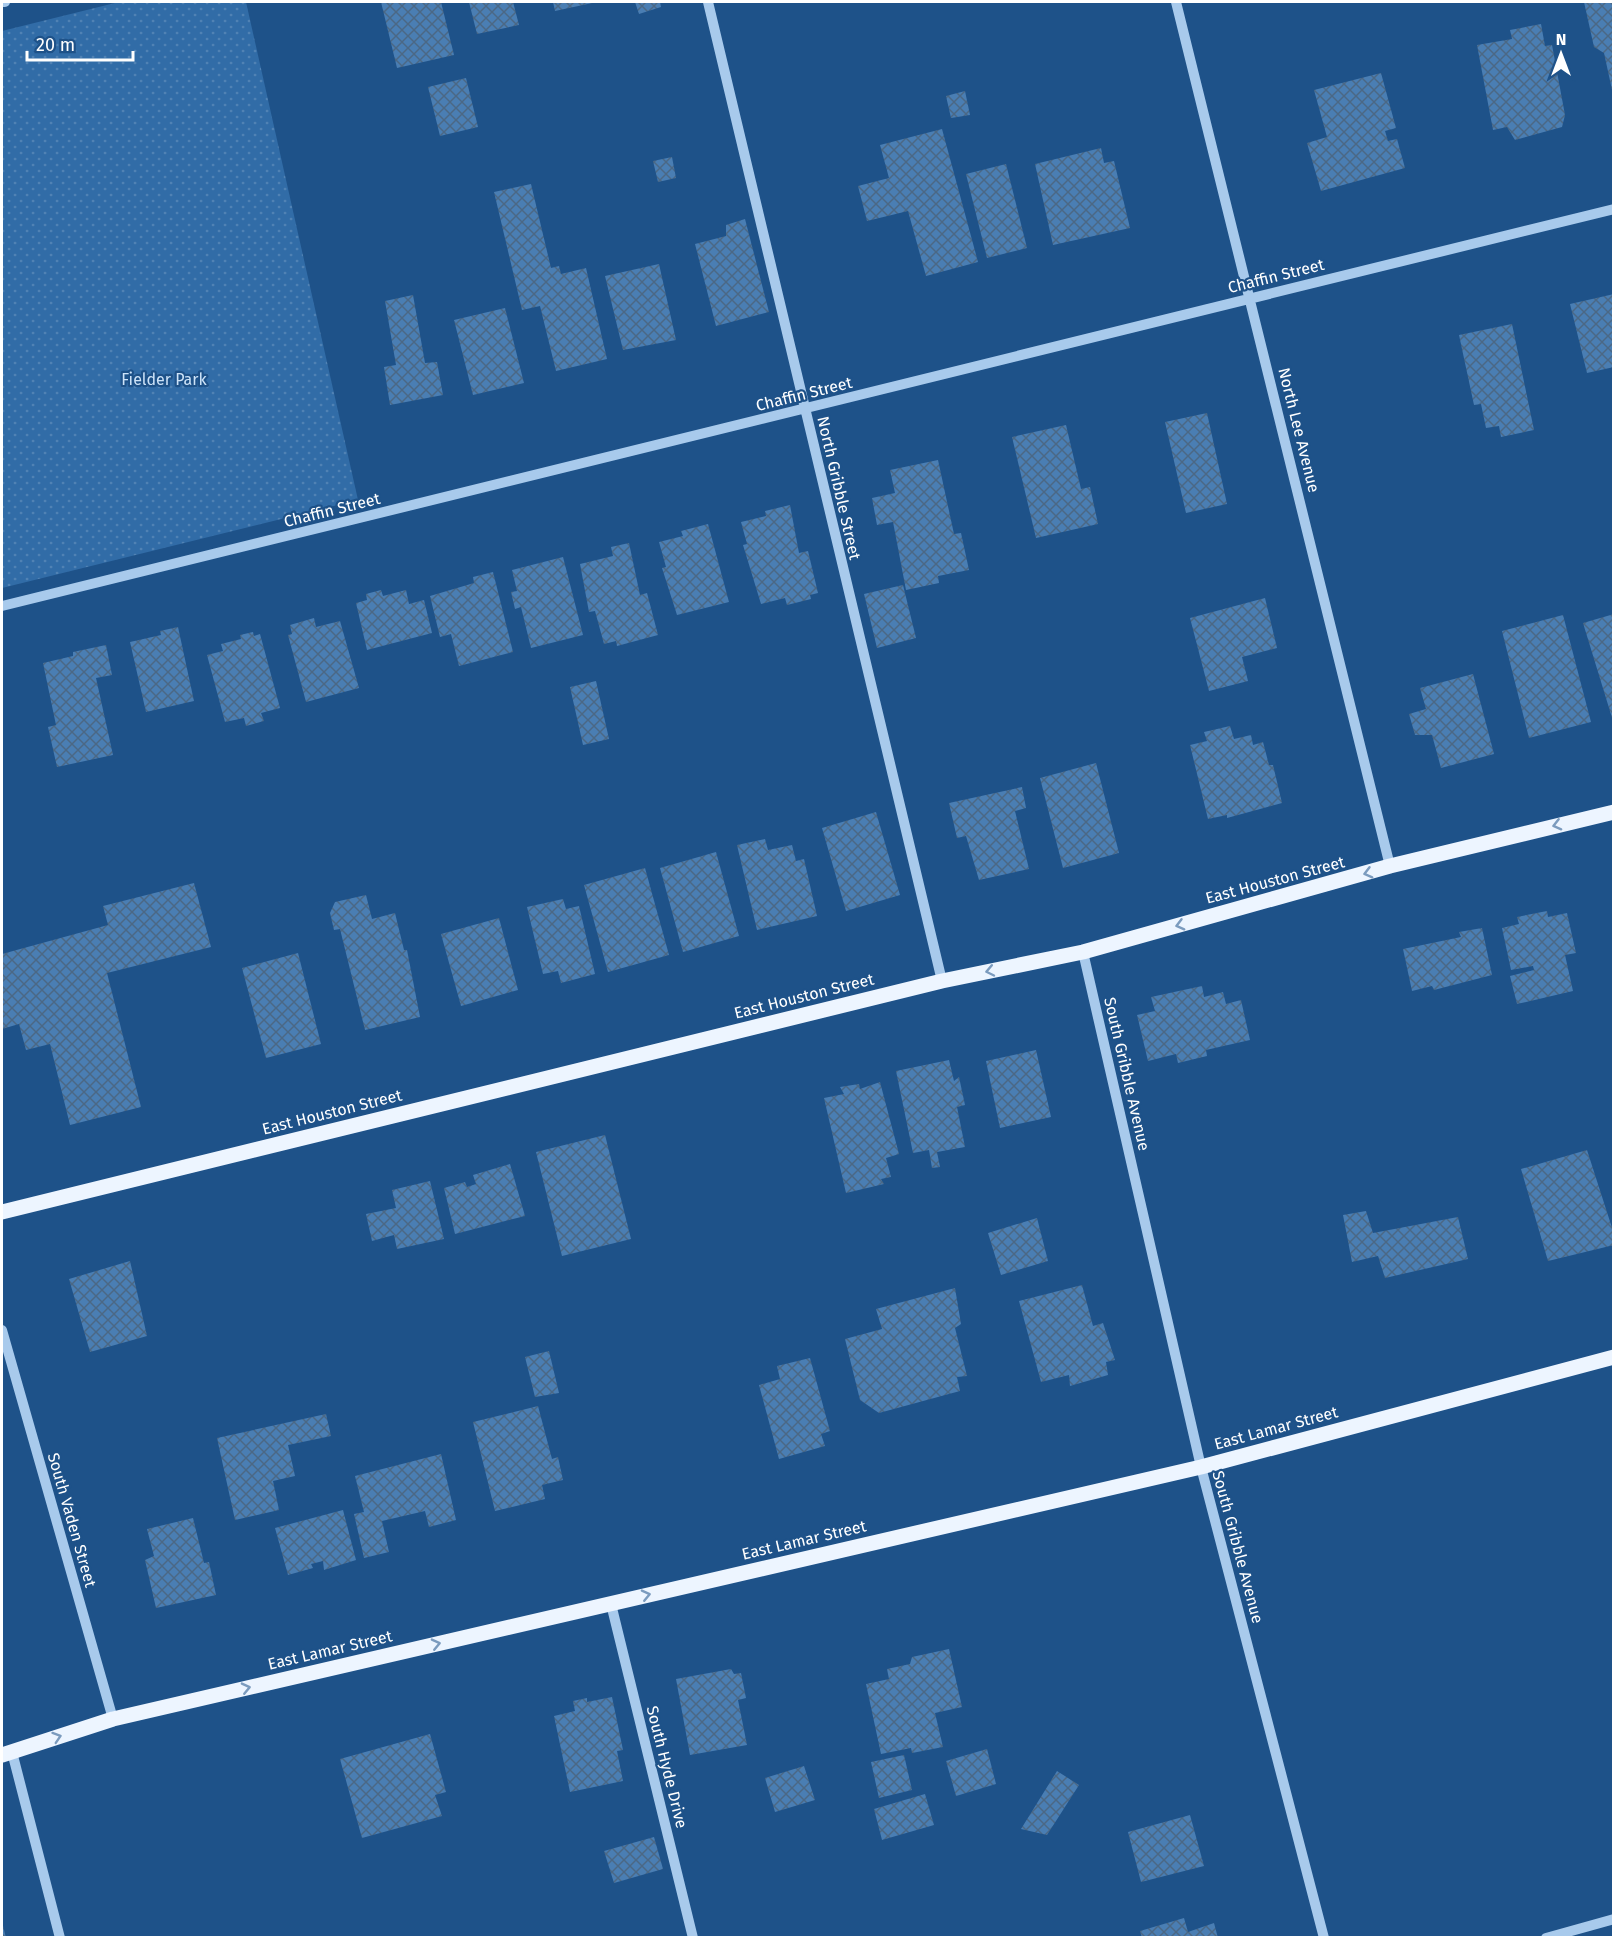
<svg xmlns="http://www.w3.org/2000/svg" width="1615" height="1939" font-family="'Fira Sans',sans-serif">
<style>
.park{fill:url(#park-dots)}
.building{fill:url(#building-cross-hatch)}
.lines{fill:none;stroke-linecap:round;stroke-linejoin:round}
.minor{stroke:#a8caec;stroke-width:10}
.major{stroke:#edf5ff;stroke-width:15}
.oneway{stroke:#7b9bbe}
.labels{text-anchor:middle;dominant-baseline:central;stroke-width:4.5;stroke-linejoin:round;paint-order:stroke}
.street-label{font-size:16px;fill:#fff;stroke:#1e5289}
.park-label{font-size:16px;fill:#cde3f8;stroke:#1e5289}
</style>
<defs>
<pattern id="park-dots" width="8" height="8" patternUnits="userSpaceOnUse" patternTransform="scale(1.5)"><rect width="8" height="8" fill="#316ca7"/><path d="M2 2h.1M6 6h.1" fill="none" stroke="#5082b4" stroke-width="1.8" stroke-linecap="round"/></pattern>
<pattern id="building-cross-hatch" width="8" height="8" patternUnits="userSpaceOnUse" patternTransform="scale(1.5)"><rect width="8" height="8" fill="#4a7eb3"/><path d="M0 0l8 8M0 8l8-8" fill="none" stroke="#4b6885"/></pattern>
</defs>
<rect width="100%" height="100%" fill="#1e5289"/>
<path class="park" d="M 119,2 L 246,2 L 358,500 L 2,588 L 2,31 Z"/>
<path class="building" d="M 381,2 L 441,2 L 454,55 L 397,68 Z
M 469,2 L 513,2 L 519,25 L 477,34 Z
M 553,2 L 597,2 L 555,11 Z
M 635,2 L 660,2 L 661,7 L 639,14 Z
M 1584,2 L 1614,2 L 1614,99 L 1604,53 L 1594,47 Z
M 1541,24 L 1545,46 L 1552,45 L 1565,115 L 1562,127 L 1515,140 L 1507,127 L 1493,130 L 1477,45 L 1512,39 L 1510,30 Z
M 1381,73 L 1396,128 L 1385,131 L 1388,141 L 1397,139 L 1405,168 L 1321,191 L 1307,143 L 1327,137 L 1314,90 Z
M 466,78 L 478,127 L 440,136 L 428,87 Z
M 965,91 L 970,115 L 951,118 L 946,96 Z
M 942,129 L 978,262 L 926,276 L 908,211 L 867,221 L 858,186 L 889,178 L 880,145 Z
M 1101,148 L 1104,163 L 1114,161 L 1130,228 L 1053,245 L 1035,164 Z
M 672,157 L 676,178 L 658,182 L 653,161 Z
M 1006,164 L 1027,248 L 987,258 L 966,174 Z
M 531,184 L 551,268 L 559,266 L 561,274 L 586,268 L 607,359 L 556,371 L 540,306 L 522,310 L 494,192 Z
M 745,219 L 769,312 L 716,326 L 695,244 L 726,236 L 726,225 Z
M 659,264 L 676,340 L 623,350 L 605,276 Z
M 1614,294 L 1614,367 L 1587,373 L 1570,304 Z
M 413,295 L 425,363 L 437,362 L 443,395 L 390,405 L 384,367 L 396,365 L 385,301 Z
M 505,308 L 524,383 L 473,395 L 454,320 Z
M 1512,324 L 1534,430 L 1501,437 L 1499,426 L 1486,428 L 1481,404 L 1474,405 L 1459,335 Z
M 1207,413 L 1227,504 L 1186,513 L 1165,422 Z
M 1066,425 L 1081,489 L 1090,487 L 1098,524 L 1036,538 L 1012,437 Z
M 938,460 L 954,534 L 961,533 L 969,570 L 938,576 L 939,583 L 906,590 L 893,522 L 877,525 L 872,498 L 895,493 L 890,470 Z
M 790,505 L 799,553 L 808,551 L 818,593 L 810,595 L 811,599 L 787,605 L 785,598 L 761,604 L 743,545 L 747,544 L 741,522 L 766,516 L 765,511 Z
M 708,524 L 729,602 L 677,615 L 662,568 L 666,567 L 659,542 L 683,536 L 681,531 Z
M 629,543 L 640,595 L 647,593 L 658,635 L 617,646 L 616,641 L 604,644 L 595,611 L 589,612 L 580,564 L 613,556 L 611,547 Z
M 563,557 L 583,635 L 531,648 L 521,607 L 515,609 L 511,592 L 517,591 L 512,570 Z
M 493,572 L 513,652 L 459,666 L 451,634 L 440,637 L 430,596 L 474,583 L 473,577 Z
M 903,585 L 916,638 L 877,648 L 864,594 Z
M 381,590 L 383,596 L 406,590 L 409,604 L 424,600 L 432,633 L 367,650 L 356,603 L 367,600 L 366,594 Z
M 1265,598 L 1277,648 L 1242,657 L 1248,681 L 1209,691 L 1190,618 Z
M 1614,614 L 1614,721 L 1613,721 L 1583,623 Z
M 1563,615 L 1591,722 L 1529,738 L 1502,631 Z
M 314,618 L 316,627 L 340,621 L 359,688 L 306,702 L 288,635 L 292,634 L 290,625 Z
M 178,627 L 194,701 L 146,712 L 130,642 L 161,635 L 160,631 Z
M 253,632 L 254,636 L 260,634 L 280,708 L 261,713 L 264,721 L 246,726 L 244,718 L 225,722 L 207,655 L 223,651 L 221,644 L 241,639 L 240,635 Z
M 106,645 L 112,675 L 96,678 L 113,755 L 57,767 L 48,727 L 56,725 L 43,663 L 73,656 L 73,652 Z
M 1473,674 L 1494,754 L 1441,768 L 1432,735 L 1415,735 L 1409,714 L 1426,709 L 1420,688 Z
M 596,681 L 609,739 L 583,745 L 570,687 Z
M 1230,726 L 1234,739 L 1251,735 L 1253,745 L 1263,742 L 1269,765 L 1273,765 L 1282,803 L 1227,818 L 1227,815 L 1208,819 L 1190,745 L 1207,741 L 1204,732 Z
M 1096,763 L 1119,853 L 1063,868 L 1040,778 Z
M 1022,787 L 1026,808 L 1015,811 L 1029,869 L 979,880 L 966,836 L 957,838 L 949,803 Z
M 876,812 L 900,895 L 846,911 L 822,828 Z
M 765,839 L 768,850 L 792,845 L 796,861 L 804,859 L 817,916 L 757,930 L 737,845 Z
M 716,852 L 739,936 L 683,952 L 660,868 Z
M 645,868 L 669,955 L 608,972 L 584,885 Z
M 194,883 L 211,947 L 107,973 L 141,1107 L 70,1125 L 50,1044 L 26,1050 L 19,1024 L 2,1029 L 2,954 L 108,925 L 103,906 Z
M 366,895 L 372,919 L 395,913 L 404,950 L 407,950 L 420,1017 L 365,1030 L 340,929 L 334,930 L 330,913 L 335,902 Z
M 563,899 L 566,909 L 579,906 L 595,974 L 561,983 L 558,971 L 543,974 L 527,907 Z
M 1547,911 L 1548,917 L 1567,913 L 1576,953 L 1565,955 L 1573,991 L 1517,1004 L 1510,976 L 1534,970 L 1533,966 L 1511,970 L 1502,928 L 1519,924 L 1517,917 Z
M 499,918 L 518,990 L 461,1006 L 441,934 Z
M 1482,928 L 1492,975 L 1434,990 L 1432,986 L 1412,991 L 1403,949 L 1461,937 L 1459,932 Z
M 298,953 L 321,1044 L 266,1058 L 242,968 Z
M 1202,986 L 1204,997 L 1223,992 L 1226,1004 L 1241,1000 L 1250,1040 L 1206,1050 L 1207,1056 L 1178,1063 L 1176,1054 L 1148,1061 L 1137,1015 L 1155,1011 L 1151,997 Z
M 1036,1050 L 1051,1117 L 1000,1128 L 986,1061 Z
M 949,1060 L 954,1081 L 959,1077 L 965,1105 L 957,1107 L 965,1147 L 937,1152 L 940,1167 L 932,1168 L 929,1150 L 913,1153 L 896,1071 Z
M 880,1082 L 899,1154 L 886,1158 L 891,1177 L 881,1179 L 884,1184 L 846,1193 L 824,1098 L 844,1094 L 840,1087 L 859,1084 L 860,1089 Z
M 605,1135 L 631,1239 L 562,1256 L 536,1152 Z
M 1587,1150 L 1614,1234 L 1614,1245 L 1548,1261 L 1521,1169 Z
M 510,1164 L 525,1216 L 455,1234 L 444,1188 L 465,1182 L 467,1187 L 476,1184 L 473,1175 Z
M 430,1181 L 444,1239 L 397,1249 L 394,1235 L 372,1241 L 366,1214 L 396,1208 L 392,1190 Z
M 1366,1211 L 1373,1233 L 1458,1217 L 1468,1259 L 1385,1278 L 1378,1256 L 1352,1262 L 1343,1215 Z
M 1037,1218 L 1048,1261 L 1001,1275 L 988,1233 Z
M 130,1261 L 147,1336 L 90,1352 L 69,1279 Z
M 1082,1285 L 1093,1326 L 1103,1323 L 1115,1360 L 1106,1362 L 1108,1375 L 1070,1386 L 1069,1375 L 1041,1382 L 1019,1301 Z
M 955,1288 L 961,1324 L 955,1328 L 967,1376 L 957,1377 L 960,1391 L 879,1413 L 860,1400 L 845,1339 L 882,1329 L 876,1309 Z
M 549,1351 L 559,1393 L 535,1397 L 525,1357 Z
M 810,1358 L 830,1431 L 821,1434 L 825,1446 L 779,1459 L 759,1385 L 780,1379 L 777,1366 Z
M 538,1406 L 552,1459 L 558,1457 L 563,1480 L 542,1485 L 545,1499 L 495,1511 L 473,1422 Z
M 326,1414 L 331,1436 L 288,1445 L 295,1476 L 273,1481 L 279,1510 L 235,1520 L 217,1438 Z
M 441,1454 L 456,1520 L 429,1527 L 425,1511 L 382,1521 L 389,1552 L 364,1558 L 354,1514 L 364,1512 L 355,1476 Z
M 343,1510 L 356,1560 L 324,1570 L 323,1561 L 311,1564 L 313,1568 L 288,1575 L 275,1528 Z
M 193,1518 L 204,1563 L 209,1562 L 216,1595 L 156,1608 L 145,1560 L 154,1556 L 147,1529 Z
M 949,1649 L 962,1707 L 935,1713 L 943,1747 L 912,1753 L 911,1748 L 881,1754 L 866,1684 L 889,1679 L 887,1669 L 910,1664 L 912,1657 Z
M 731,1669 L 734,1674 L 741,1673 L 746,1698 L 738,1700 L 747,1745 L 690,1755 L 676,1679 Z
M 612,1697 L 623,1750 L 617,1751 L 623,1781 L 570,1792 L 554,1716 L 575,1711 L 573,1701 L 587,1698 L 587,1702 Z
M 430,1734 L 446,1792 L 435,1795 L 442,1816 L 362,1838 L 340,1759 Z
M 987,1749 L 996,1784 L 956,1796 L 946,1761 Z
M 904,1755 L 912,1790 L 879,1798 L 871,1762 Z
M 804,1766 L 815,1800 L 775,1812 L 765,1778 Z
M 1057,1771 L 1079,1785 L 1047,1835 L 1021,1829 Z
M 925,1794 L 934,1825 L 882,1840 L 874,1809 Z
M 1190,1815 L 1204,1866 L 1141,1882 L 1128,1832 Z
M 654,1837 L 663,1869 L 614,1883 L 604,1851 Z
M 1184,1918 L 1188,1932 L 1214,1923 L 1218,1938 L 1142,1938 L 1140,1931 Z
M 2,1922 L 6,1938 L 2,1938 Z"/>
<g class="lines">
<path class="minor" d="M 2,2 L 5,2
M 708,2 L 942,981
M 1176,2 L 1390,866
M 2,606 L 1614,209
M 1083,952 L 1201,1467 L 1324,1938
M 2,1330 L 113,1719
M 611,1604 L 693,1938
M 12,1752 L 60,1938
M 1546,1938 L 1614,1919"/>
<path class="major" d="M 2,1212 L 942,981 L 1083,952 L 1390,866 L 1614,812
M 2,1755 L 113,1719 L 1201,1467 L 1614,1357"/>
</g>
<defs><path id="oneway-chevron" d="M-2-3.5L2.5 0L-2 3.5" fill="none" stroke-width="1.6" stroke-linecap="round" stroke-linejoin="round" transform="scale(1.5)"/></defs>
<g class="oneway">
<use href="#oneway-chevron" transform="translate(1557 825) rotate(166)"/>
<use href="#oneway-chevron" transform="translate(1368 873) rotate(165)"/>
<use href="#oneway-chevron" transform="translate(1180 925) rotate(165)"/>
<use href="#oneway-chevron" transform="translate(990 971) rotate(168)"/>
<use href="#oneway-chevron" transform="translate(646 1595) rotate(-13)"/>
<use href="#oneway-chevron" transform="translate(436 1644) rotate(-13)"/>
<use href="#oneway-chevron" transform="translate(246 1688) rotate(-13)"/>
<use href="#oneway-chevron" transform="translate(57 1737) rotate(-18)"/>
</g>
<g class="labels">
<g class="street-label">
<text transform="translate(1276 276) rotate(-14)">Chaffin Street</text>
<text transform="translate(804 394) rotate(-14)">Chaffin Street</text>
<text transform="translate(1299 430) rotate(76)">North Lee Avenue</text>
<text transform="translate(839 488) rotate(77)">North Gribble Street</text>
<text transform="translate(332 510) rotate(-14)">Chaffin Street</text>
<text transform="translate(1275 880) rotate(-15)">East Houston Street</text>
<text transform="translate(804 996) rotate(-14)">East Houston Street</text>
<text transform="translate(1127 1074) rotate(77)">South Gribble Avenue</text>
<text transform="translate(332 1112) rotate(-14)">East Houston Street</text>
<text transform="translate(1276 1428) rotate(-15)">East Lamar Street</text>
<text transform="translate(72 1520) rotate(74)">South Vaden Street</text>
<text transform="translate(804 1540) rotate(-13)">East Lamar Street</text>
<text transform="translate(1238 1547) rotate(75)">South Gribble Avenue</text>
<text transform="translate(330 1650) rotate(-13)">East Lamar Street</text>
<text transform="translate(667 1767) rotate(76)">South Hyde Drive</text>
</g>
<g class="park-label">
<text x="164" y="379">Fielder Park</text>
</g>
</g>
<rect width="1615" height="1939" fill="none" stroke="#ffffff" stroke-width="6"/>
<g transform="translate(1561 54)" stroke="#1e5289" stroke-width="4.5" paint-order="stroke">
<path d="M0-4.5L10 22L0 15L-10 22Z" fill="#ffffff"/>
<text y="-9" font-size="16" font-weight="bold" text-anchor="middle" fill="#ffffff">N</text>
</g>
<path d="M27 51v9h106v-9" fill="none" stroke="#ffffff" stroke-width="3"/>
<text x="36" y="51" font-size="18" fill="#ffffff" stroke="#1e5289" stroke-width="4.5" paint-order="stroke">20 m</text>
</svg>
